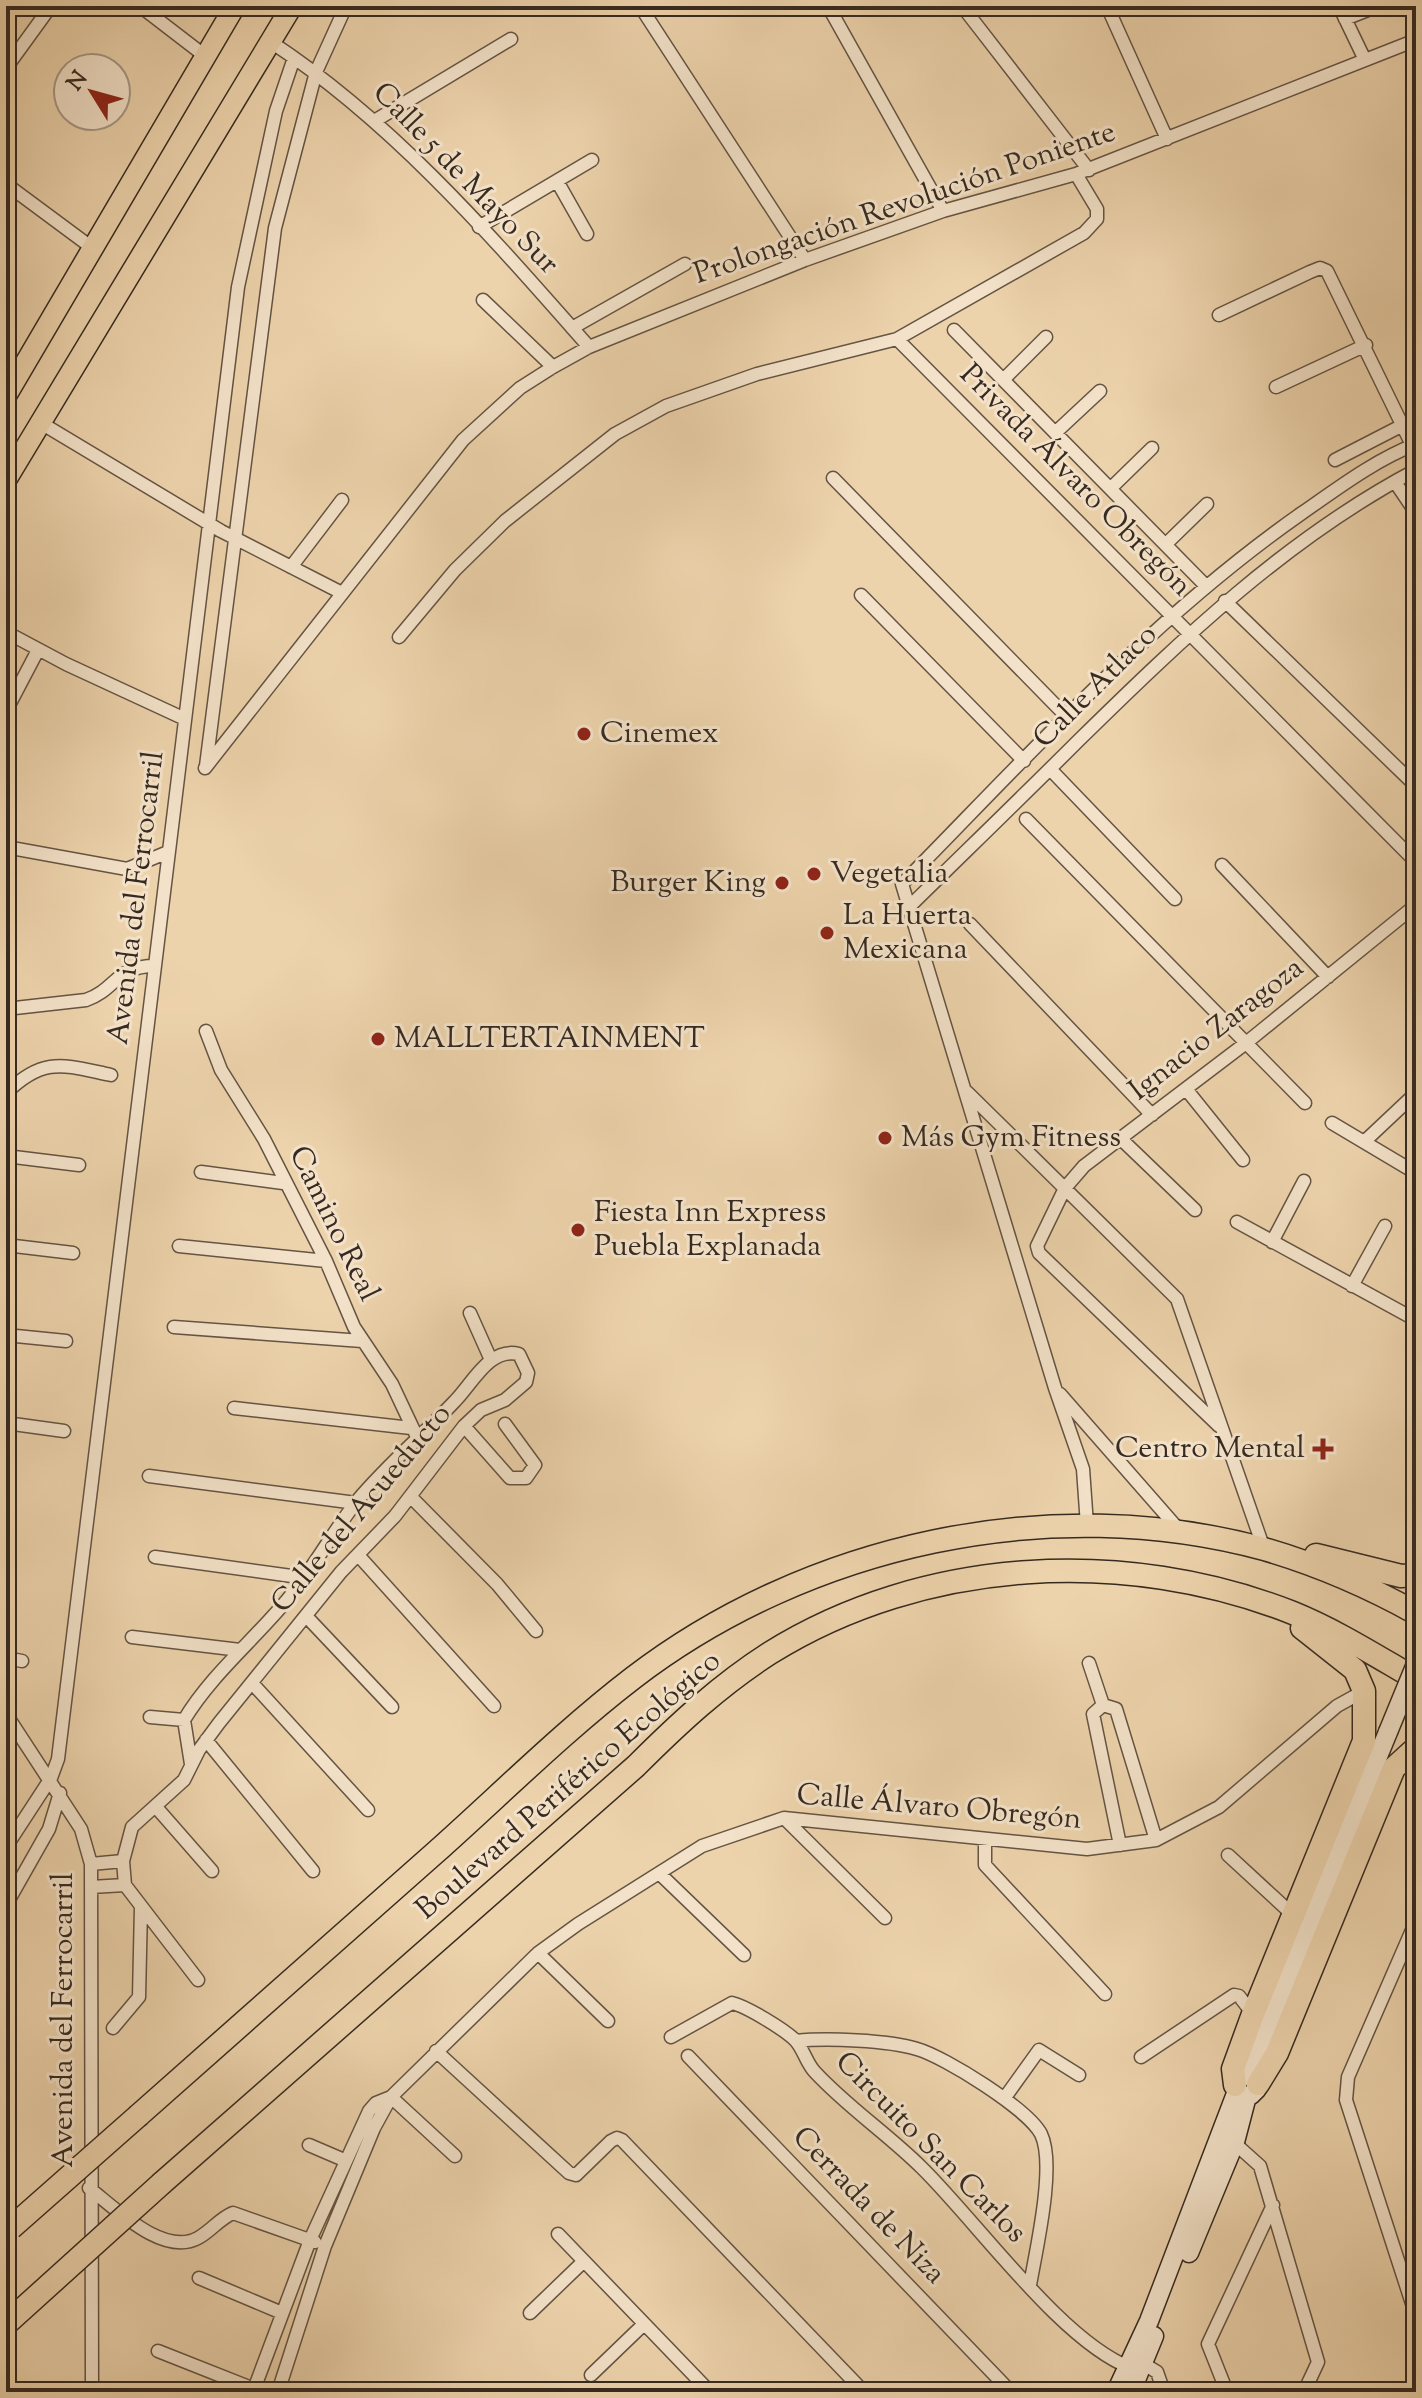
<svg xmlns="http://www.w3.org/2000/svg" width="1422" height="2398" font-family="'Sorts Mill Goudy',serif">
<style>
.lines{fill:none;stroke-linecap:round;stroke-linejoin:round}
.street-casing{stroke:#645443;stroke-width:15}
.secondary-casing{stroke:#362a20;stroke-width:21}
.primary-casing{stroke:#362a20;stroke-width:23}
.highway-casing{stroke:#362a20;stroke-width:25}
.street{stroke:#f3e2c9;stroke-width:12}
.secondary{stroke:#f3e2c9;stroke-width:18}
.primary{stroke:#edd3ac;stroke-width:20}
.highway{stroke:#edd3ac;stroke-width:22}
.secondary-bridge-casing{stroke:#362a20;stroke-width:21;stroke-linecap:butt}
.highway-bridge-casing{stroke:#362a20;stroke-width:25;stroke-linecap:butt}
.secondary-bridge{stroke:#f3e2c9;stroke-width:18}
.highway-bridge{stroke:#edd3ac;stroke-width:22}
.poi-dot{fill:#8f2418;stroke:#f3e2c9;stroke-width:3}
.labels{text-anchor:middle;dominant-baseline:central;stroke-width:6;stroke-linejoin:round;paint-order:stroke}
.street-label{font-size:30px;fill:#362a20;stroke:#f3e2c9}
.poi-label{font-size:30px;fill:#362a20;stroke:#f3e2c9;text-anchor:start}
</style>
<rect width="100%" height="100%" fill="#edd3ac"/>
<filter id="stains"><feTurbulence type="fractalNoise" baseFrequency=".0025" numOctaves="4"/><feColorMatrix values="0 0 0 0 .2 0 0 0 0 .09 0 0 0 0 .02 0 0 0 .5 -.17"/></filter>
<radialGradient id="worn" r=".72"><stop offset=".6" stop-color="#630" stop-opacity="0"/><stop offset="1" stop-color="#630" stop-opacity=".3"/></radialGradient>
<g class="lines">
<defs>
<path id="street" d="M 140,6 L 205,56
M 640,6 L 805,260
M 828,6 L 943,211
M 962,6 L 1089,170
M 1107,6 L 1167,139
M 1339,6 L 1365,60
M 1345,19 L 1378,6
M 271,42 C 394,123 492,237 589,347
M 6,68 L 51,6
M 376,120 L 511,39
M 557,181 L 587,234
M 6,184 L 91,247
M 479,227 L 592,160
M 483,300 L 553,367
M 1219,315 L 1310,272 L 1320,268 L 1327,271 L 1412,445
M 572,328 L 685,264
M 954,330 L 1206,586
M 897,339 L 1416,862
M 1003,380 L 1046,337
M 1276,387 L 1366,345
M 41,423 L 221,531 L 342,593
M 1055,433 L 1100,391
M 1335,460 L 1403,425
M 833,478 L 1068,718
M 1395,482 L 1416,513
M 1111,488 L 1152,448
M 1166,544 L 1207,504
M 291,567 L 342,500
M 861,595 L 1024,761
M 1225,601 L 1416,786
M 6,632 L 66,664 L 185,719
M 399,637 L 455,570 L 505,521 L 615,434 L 666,406 L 757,374 L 897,339 L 1084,233 L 1097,219 L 1097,209 L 1076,174
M 6,711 L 38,650
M 206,766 L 275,228 L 316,72 L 346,6
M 205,768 L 463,440 L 520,388 L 553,367 L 589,347 L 805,260 L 943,211 L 1076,174 L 1416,40
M 1050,769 L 1175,899
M 1026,819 L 1305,1103
M 6,847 L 127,869 L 168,852
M 1222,865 L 1328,977
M 909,907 C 966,851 1023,796 1079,740 C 1182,639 1287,538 1416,470
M 970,924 L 1152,1115
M 6,1009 L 86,1000 C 117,989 115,966 155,966
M 206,1031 L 221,1070 L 264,1139 L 326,1261 L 354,1327 L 392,1384 L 417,1437
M 1186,1089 L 1243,1160
M 967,1092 L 1177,1299 L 1264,1549
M 6,1093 C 44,1056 63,1065 111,1075
M 1332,1123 L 1416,1173
M 1120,1138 L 1195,1210
M 1365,1141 L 1416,1093
M 6,1156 L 79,1165
M 201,1172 L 283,1183
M 1237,1222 L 1416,1320
M 1272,1242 L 1304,1181
M 6,1245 L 73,1253
M 179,1246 L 326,1261
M 1352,1286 L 1385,1226
M 470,1313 L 491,1360
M 174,1327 L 362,1341
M 6,1335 L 66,1341
M 1060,1394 L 1180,1531
M 234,1408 L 411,1428
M 6,1423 L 64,1431
M 464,1426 L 510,1478 L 526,1478 L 535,1465 L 505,1424
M 1219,1426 L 1039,1253 L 1037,1246 L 1065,1188 L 1084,1166 L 1246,1043 L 1416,905
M 149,1476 L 356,1503
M 411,1497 L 497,1584 L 536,1631
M 1087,1525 L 1083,1469 L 1055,1388 L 902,884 C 1029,755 1153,617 1302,513 C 1338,488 1375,460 1416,444
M 358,1555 L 494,1706
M 155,1557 L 306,1578
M 306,1616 L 392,1707
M 132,1637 L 240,1650
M 6,1658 L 22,1661
M 1089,1663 L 1103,1705
M 252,1683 L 368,1810
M 1103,1705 L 1116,1709 L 1156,1840
M 1103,1705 L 1093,1714 L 1120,1845
M 6,1714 L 81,1829 L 91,1864 L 92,2392
M 150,1717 L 184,1720
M 206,1740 L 313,1871
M 156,1807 L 212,1871
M 784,1818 L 885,1918
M 985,1841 L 985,1865 L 1105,1994
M 6,1847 L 51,1778 L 58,1759 L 238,287 L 276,111 L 294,58
M 1228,1855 L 1292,1914
M 91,1864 L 123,1861
M 660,1874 L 744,1955
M 125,1885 L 123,1861 L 132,1827 L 184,1780 L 199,1750 L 219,1723 L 341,1572 L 395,1516 L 464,1426 L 481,1410 L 505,1400 L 526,1382 L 528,1373 L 519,1354 C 489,1347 473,1383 455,1401 C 423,1435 387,1465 357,1501 C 332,1533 313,1569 287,1600 C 254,1640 211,1675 184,1720 L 191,1764
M 125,1885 L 198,1980
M 91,1887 L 125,1885
M 6,1905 L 49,1829 L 60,1793
M 1416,1921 L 1348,2077 L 1346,2100 L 1416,2316
M 538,1953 L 608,2021
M 113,2028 L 139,1997 L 141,1907
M 671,2037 L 732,2003 C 746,2006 785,2030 795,2040 C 803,2048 806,2062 814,2071 C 847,2107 888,2134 922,2168 C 978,2223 1062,2342 1131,2368
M 796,2041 C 826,2038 888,2040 917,2049 C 945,2057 1028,2109 1041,2134 C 1056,2165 1036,2250 1030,2285
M 436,2051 L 569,2173 L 576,2175 L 611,2141 L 617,2138 L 622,2140 L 864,2392
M 688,2056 L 1011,2392
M 1141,2057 L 1234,1995 L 1239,1996 L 1253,2014
M 1006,2096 L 1039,2050 L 1079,2075
M 1231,2140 L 1260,2166 L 1318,2362 L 1304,2392
M 309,2145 L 344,2160
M 89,2188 C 115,2208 163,2257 198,2238 C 211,2231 219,2219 233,2213 L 315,2242
M 558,2234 L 710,2392
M 199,2278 L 282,2313
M 530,2313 L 584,2261
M 158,2351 L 254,2389
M 1137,2360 L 1157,2372 L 1164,2392
M 591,2375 L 644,2324
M 253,2392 L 310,2240 L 369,2111 L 376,2103 L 391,2097 L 455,2156
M 278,2392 L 325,2246 L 374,2128 L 391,2097 L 538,1953 L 578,1924 L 702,1846 L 784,1818 L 1087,1849 L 1156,1840 L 1219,1807 L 1337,1706 L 1364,1691
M 1227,2392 L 1208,2344 L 1273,2205"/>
<path id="secondary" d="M 1260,2045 L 1253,2074 L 1257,2089 L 1251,2095 L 1243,2096 L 1237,2091 L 1236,2081 L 1246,2074 L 1260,2045 L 1388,1732
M 1189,2253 L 1235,2142 L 1247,2096
M 1116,2392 L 1149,2321 L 1237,2091
M 1131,2392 L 1154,2336"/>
<path id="primary" d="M 6,396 L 235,6
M 6,480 L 292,6"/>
<path id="highway" d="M 1316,1555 L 1401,1576 L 1416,1575
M 1258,2084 L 1277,2053 L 1394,1768 L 1416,1748
M 1235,2085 L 1233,2069 L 1253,2014 L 1364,1741 L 1364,1691 L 1355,1670 L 1302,1628
M 139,2115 C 238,2027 337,1939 436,1852 C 501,1794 564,1731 633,1678 C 808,1544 1050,1491 1264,1549 C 1316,1564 1369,1587 1416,1613
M 162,2183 L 636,1766 C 678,1724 720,1685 770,1653 C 924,1557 1126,1547 1293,1613 C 1337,1631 1376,1656 1416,1679"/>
</defs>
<use href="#street" class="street-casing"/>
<use href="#secondary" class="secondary-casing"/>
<use href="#primary" class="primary-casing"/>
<use href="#highway" class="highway-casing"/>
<use href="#street" class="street"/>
<use href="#secondary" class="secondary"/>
<use href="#primary" class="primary"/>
<use href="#highway" class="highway"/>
<defs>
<path id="secondary-bridge" d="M 1388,1732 L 1416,1664"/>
<path id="highway-bridge" d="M 11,2228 L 139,2115
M 6,2324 L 162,2183"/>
</defs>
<use href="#secondary-bridge" class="secondary-bridge-casing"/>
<use href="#highway-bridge" class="highway-bridge-casing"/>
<use href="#secondary-bridge" class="secondary-bridge"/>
<use href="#highway-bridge" class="highway-bridge"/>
</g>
<g class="poi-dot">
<circle cx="584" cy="734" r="8"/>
<circle cx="814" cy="874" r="8"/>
<circle cx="782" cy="883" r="8"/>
<circle cx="827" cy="933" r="8"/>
<circle cx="378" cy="1039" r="8"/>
<circle cx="885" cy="1138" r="8"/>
<circle cx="578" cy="1230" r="8"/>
<path d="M1319 1437h8v8h8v8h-8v8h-8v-8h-8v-8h8z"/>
</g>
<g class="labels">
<g class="street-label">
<text transform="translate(465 179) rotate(46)">Calle 5 de Mayo Sur</text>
<text transform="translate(905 204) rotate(-19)">Prolongación Revolución Poniente</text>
<text transform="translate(1075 481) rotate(45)">Privada Álvaro Obregón</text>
<text transform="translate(1096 687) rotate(-45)">Calle Atlaco</text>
<text transform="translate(137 898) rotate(-83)">Avenida del Ferrocarril</text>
<text transform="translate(1217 1030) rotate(-38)">Ignacio Zaragoza</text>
<text transform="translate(333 1224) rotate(64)">Camino Real</text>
<text transform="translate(362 1509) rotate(-50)">Calle del Acueducto</text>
<text transform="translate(569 1786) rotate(-41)">Boulevard Periférico Ecológico</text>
<text transform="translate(939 1808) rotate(5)">Calle Álvaro Obregón</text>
<text transform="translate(64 2020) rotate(-90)">Avenida del Ferrocarril</text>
<text transform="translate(930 2148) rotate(45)">Circuito San Carlos</text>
<text transform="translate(868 2206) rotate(46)">Cerrada de Niza</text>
</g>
<g class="poi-label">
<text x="600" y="734">Cinemex</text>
<text x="830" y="874">Vegetalia</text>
<text x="766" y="883" text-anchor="end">Burger King</text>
<text x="843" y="916">La Huerta<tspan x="843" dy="34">Mexicana</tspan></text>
<text x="394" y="1039">MALLTERTAINMENT</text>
<text x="901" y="1138">Más Gym Fitness</text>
<text x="594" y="1213">Fiesta Inn Express<tspan x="594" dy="34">Puebla Explanada</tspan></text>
<text x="1305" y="1449" text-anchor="end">Centro Mental</text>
</g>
</g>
<rect width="1422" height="2398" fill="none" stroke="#edd3ac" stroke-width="32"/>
<rect x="8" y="8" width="1406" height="2382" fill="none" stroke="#362a20" stroke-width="4"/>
<rect x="16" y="16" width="1390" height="2366" fill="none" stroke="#362a20" stroke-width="2"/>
<g transform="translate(92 92) rotate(307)"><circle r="38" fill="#f3e2c9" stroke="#a79885" stroke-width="2"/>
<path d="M0-6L14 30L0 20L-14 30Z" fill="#8f2418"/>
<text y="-12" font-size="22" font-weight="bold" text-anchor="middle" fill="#362a20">N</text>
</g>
<rect width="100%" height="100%" filter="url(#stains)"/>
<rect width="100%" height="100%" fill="url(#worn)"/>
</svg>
